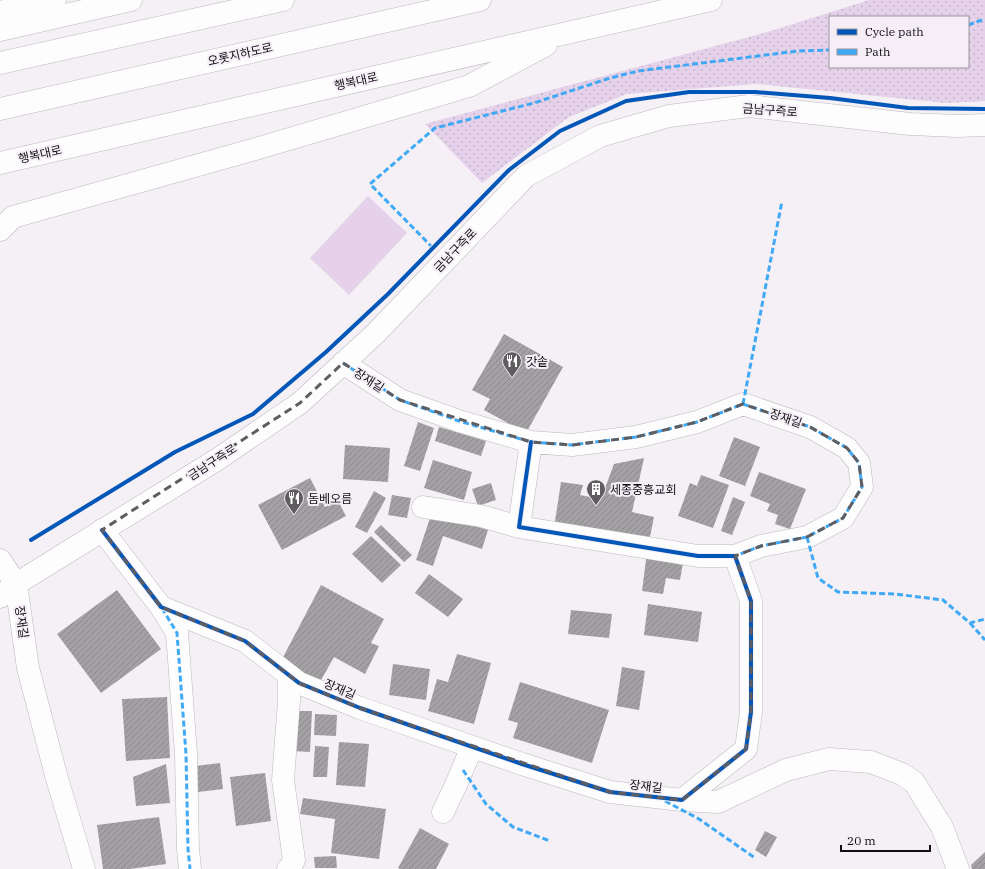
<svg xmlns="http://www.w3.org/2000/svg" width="985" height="869" font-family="'IBM Plex Serif','Noto Sans KR',serif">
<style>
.park{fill:url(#park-dots);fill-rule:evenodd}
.pitch{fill:#e5d1e9}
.building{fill:url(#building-hatch)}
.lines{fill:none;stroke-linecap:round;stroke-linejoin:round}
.minor-casing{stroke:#bcb9bc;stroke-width:23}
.major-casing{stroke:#bcb9bc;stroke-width:23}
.highway-casing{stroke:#bcb9bc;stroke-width:23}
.minor{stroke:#fdfdfe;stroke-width:22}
.major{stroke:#fdfdfe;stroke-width:22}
.highway{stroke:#fdfdfe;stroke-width:22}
.quiet{stroke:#3fa9f5;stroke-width:3;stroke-dasharray:6 3;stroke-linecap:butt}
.cycleway-casing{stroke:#f5eef7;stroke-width:6}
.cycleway{stroke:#0057b8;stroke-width:4}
.marked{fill:none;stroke:#605d61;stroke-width:3;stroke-dasharray:8 5;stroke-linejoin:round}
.labels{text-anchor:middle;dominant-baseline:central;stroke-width:4;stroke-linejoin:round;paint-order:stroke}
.street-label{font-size:12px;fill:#100e11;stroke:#f5eef7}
.poi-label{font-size:12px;fill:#100e11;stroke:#f5eef7;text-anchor:start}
</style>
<defs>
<pattern id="park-dots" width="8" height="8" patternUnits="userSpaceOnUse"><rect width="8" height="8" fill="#e5d1e9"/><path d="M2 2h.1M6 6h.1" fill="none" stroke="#c3b2c7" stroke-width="1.8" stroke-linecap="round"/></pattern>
<pattern id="building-hatch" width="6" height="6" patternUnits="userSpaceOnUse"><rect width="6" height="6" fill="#a4a1a4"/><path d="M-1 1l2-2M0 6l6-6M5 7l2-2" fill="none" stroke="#8c898c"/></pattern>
</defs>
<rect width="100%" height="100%" fill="#f4f0f5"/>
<path class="park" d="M 869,0 L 985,0 L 985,101 L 946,103 L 757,84 L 627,94 L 569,117 L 482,183 L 425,124 L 771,31 ZM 830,17 L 968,17 L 968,67 L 830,67 Z"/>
<path class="pitch" d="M 368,196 L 407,233 L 349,295 L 310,258 Z"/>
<path class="building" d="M 504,334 L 563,367 L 526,433 L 484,410 L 490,399 L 472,390 Z
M 418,422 L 434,428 L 420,471 L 404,466 Z
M 439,427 L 486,441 L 481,456 L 435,441 Z
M 734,437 L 760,447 L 745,486 L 719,476 Z
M 345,445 L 390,448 L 388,482 L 343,479 Z
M 644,458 L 632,512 L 654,517 L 649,542 L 554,528 L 561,482 L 583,485 L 580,495 L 601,499 L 614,464 Z
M 433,460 L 472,472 L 464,500 L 424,488 Z
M 759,472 L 806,489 L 790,529 L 775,524 L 778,515 L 767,511 L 770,504 L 750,496 Z
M 701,475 L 729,485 L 713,528 L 678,516 L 690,483 L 697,486 Z
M 310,478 L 325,507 L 338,501 L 346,516 L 282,550 L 258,505 Z
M 491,483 L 496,500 L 478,506 L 472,489 Z
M 374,491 L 386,498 L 367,533 L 355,527 Z
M 392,495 L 411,498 L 407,518 L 388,515 Z
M 733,497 L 745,502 L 732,535 L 721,531 Z
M 432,512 L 488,530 L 482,549 L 443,536 L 433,566 L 416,560 Z
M 381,525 L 412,555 L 404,562 L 374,532 Z
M 371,536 L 401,565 L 382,583 L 352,554 Z
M 647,552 L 684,557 L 680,580 L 666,578 L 663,594 L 642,591 Z
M 429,574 L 463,599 L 448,617 L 415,593 Z
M 321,585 L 384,619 L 371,643 L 379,646 L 365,674 L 334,657 L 320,682 L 281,661 Z
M 117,590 L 161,649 L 101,693 L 57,634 Z
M 648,604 L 702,612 L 698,642 L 644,635 Z
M 571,610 L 612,614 L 609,638 L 568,634 Z
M 457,654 L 491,663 L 474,724 L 428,711 L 437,679 L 448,682 Z
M 393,664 L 430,669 L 426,700 L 389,695 Z
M 622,667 L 645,671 L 639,710 L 616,706 Z
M 520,682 L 609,710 L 592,763 L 513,738 L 518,723 L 508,720 Z
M 167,697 L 170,758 L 126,761 L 122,699 Z
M 293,711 L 312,711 L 310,752 L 292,751 Z
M 315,714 L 337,715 L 336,736 L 314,735 Z
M 339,742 L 369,744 L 365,787 L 336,785 Z
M 315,746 L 329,747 L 327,777 L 313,777 Z
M 220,763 L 223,789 L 198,792 L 195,766 Z
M 166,764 L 170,803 L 136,806 L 133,777 Z
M 265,773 L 271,821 L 236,826 L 230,777 Z
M 303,798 L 386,809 L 379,859 L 331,853 L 335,819 L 300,814 Z
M 159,817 L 166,864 L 130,869 L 103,869 L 97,825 Z
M 420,828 L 449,844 L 436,869 L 400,869 L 398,868 Z
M 765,831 L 777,837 L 766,857 L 755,850 Z
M 985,852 L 985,869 L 972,869 L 971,865 Z
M 336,856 L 337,868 L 315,868 L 314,857 Z"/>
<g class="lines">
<defs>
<path id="minor" d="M 343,363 L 400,400 L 459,421 L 531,442 L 572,445 L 636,437 L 697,422 L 743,404 L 810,427 L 847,448 L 859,463 L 862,487 L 843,518 L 807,537 L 761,546 L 735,556
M 423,507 L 481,516 L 519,527
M 102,530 L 161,607 L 245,641 L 299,683 L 360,708 L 522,764 L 610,792 L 682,800 L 746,749 L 751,712 L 751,601 L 735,556 L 698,556 L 519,527 L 531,442
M 0,560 L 16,584 L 28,668 L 56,775 L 84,869
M 161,607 L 177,633 L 186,754 L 188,849 L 190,869
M 682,800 L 718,802 L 786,770 L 829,759 L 871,762 L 902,774 L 914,782 L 942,827 L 958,869
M 443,812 L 455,787 L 472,747
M 288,869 L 290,868 L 294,860 L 283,780 L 289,701 L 289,676"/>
<path id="major" d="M 0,597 L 16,584 L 218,459 L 300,403 L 376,333 L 526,176 L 600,136 L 669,116 L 749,106 L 910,124 L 957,126 L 985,125"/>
<path id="highway" d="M 0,12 L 46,1 L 55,0
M 0,30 L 131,0
M 0,63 L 283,0
M 0,109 L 480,0
M 0,163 L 711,0
M 0,230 L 13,217 L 252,150 L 469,86 L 546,45"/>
</defs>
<use href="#minor" class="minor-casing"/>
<use href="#major" class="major-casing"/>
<use href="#highway" class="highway-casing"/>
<use href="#minor" class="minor"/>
<use href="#major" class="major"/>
<use href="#highway" class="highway"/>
<path class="quiet" d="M 968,25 L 985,19
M 433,248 L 370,184 L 435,128 L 534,103 L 610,78 L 638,71 L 798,51 L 830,50
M 343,363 L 400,400 L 459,421 L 531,442 L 572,445 L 636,437 L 697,422 L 743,404 L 810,427 L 847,448 L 859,463 L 862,487 L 843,518 L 807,537 L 761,546 L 735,556
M 743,404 L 782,201
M 807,537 L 818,578 L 838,592 L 895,594 L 943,600 L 970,623 L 985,619
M 162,608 L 177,633 L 186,754 L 188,849 L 190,869
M 970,623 L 985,640
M 463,770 L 486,804 L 513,827 L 550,841
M 665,801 L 699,819 L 755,858"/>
<defs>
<path id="cycleway" d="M 102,530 L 161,607 L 245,641 L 299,683 L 360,708 L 522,764 L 610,792 L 682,800 L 746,749 L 751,712 L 751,601 L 735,556 L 698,556 L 519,527 L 531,442
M 31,540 L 175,452 L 253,414 L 326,352 L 388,294 L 509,170 L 560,131 L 626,101 L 689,92 L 755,92 L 830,98 L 908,108 L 985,109"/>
</defs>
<use href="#cycleway" class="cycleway-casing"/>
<use href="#cycleway" class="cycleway"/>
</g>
<path class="marked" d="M 343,363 L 400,400 L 531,442 L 572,445 L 636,437 L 697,422 L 743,404 L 810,427 L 847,448 L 859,463 L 862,487 L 843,518 L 807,537 L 761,546 L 735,556 L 751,601 L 751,712 L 746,749 L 682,800 L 610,792 L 360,708 L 299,683 L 245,641 L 161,607 L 102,530 L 300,403 Z"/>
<defs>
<symbol id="restaurant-pin" viewBox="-11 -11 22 30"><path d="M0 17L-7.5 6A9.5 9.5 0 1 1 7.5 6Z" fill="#605d61" stroke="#f5eef7"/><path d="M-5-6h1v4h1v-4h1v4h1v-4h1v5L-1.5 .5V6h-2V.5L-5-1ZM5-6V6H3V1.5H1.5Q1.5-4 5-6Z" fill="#fff"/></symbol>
<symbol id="building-pin" viewBox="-11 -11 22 30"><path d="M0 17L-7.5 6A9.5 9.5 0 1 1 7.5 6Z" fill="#605d61" stroke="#f5eef7"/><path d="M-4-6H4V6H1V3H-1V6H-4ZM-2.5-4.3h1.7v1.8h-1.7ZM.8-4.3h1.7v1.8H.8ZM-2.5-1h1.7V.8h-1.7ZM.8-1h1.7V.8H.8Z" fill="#fff"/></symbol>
</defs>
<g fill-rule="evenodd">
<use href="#restaurant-pin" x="501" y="350" width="22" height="30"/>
<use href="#building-pin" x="585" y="478" width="22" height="30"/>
<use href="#restaurant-pin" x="283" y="487" width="22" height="30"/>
</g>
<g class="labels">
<g class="street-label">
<text transform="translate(240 54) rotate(-13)">오롯지하도로</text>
<text transform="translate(356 81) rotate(-13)">행복대로</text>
<text transform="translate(770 110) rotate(4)">금남구즉로</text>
<text transform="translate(40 154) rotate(-13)">행복대로</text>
<text transform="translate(455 250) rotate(-46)">금남구즉로</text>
<text transform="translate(369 380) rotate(33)">장재길</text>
<text transform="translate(786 418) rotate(19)">장재길</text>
<text transform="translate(212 462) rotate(-33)">금남구즉로</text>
<text transform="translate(22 622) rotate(82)">장재길</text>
<text transform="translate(340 689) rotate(23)">장재길</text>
<text transform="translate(646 786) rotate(7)">장재길</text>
</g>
<g class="poi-label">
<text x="526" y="361">갓솥</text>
<text x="610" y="489">세종중흥교회</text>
<text x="308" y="498">돔베오름</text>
</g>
</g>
<rect x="829" y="16" width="140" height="52" fill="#f5eef7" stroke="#99949b"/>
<rect x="837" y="29" width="20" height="6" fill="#0057b8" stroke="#99949b"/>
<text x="865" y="36" font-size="12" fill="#100e11">Cycle path</text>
<rect x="837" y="49" width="20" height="6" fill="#3fa9f5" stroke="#99949b"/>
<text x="865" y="56" font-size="12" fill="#100e11">Path</text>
<path d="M841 845v6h89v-6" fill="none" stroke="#100e11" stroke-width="2"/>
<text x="847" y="845" font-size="12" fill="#100e11" stroke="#f5eef7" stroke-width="3" paint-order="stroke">20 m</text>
</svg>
